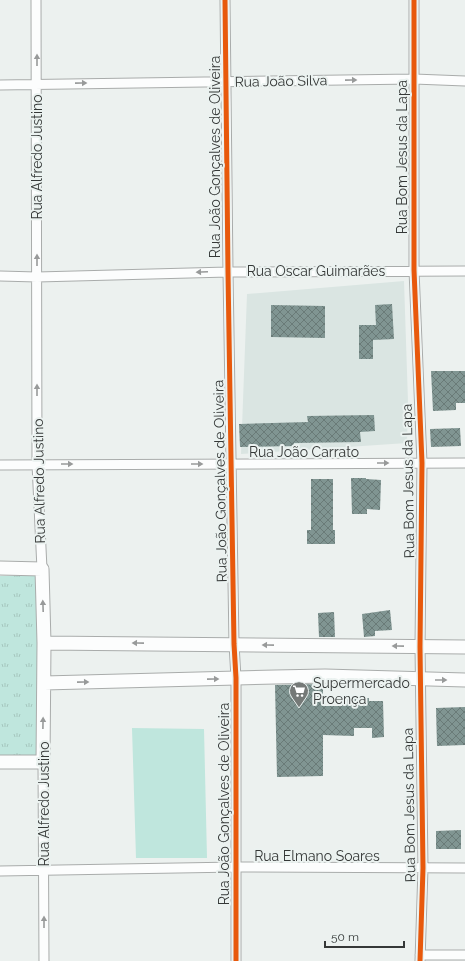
<svg xmlns="http://www.w3.org/2000/svg" width="465" height="961" font-family="Raleway,sans-serif">
<style>
.built{fill:#dae5e2}
.park{fill:url(#park-tufts)}
.garden{fill:#bfe6dd}
.building{fill:url(#building-cross-hatch)}
.lines{fill:none;stroke-linecap:round;stroke-linejoin:round}
.minor-casing{stroke:#a9acab;stroke-width:11}
.secondary-casing{stroke:#a9acab;stroke-width:15}
.minor{stroke:#fcfdfd;stroke-width:9}
.secondary{stroke:#fcfdfd;stroke-width:13}
.cycleway-casing{stroke:#ebf2f0;stroke-width:8}
.cycleway{stroke:#e8590c;stroke-width:5}
.oneway{fill:#989a9a}
.labels{text-anchor:middle;dominant-baseline:central;stroke-width:4;stroke-linejoin:round;paint-order:stroke}
.street-label{font-size:14px;fill:#353837;stroke:#ebf2f0}
.poi-label{font-size:14px;fill:#353837;stroke:#ebf2f0;text-anchor:start}
</style>
<defs>
<pattern id="park-tufts" width="24" height="20" patternUnits="userSpaceOnUse"><rect width="24" height="20" fill="#bfe6dd"/><path d="M3 7l-1-3M5 7V3M7 7l1-3M15 17l-1-3M17 17v-4M19 17l1-3" fill="none" stroke="#a5c6be"/></pattern>
<pattern id="building-cross-hatch" width="8" height="8" patternUnits="userSpaceOnUse"><rect width="8" height="8" fill="#809592"/><path d="M0 0l8 8M0 8l8-8" fill="none" stroke="#6a7b78"/></pattern>
</defs>
<rect width="100%" height="100%" fill="#ecf1ef"/>
<path class="built" d="M 404,281 L 408,402 L 407,443 L 241,454 L 247,294 Z"/>
<path class="park" d="M 38,575 L 39,762 L 0,760 L 0,576 Z"/>
<path class="garden" d="M 132,728 L 204,729 L 207,858 L 136,858 Z"/>
<path class="building" d="M 392,304 L 394,339 L 373,340 L 373,359 L 359,359 L 359,325 L 376,325 L 375,305 Z
M 271,305 L 325,306 L 325,338 L 271,337 Z
M 431,371 L 465,371 L 465,403 L 456,403 L 456,410 L 433,411 Z
M 374,415 L 375,431 L 360,432 L 361,442 L 294,443 L 294,446 L 240,447 L 239,424 L 308,422 L 307,416 Z
M 460,428 L 461,446 L 431,447 L 430,429 Z
M 351,478 L 366,478 L 366,479 L 381,480 L 380,510 L 367,509 L 367,514 L 352,514 Z
M 311,479 L 333,479 L 333,530 L 335,530 L 335,544 L 307,544 L 307,530 L 311,530 Z
M 390,610 L 392,630 L 375,631 L 375,636 L 364,637 L 362,614 Z
M 334,612 L 335,637 L 319,637 L 318,613 Z
M 323,684 L 323,706 L 342,706 L 342,698 L 369,698 L 369,701 L 383,701 L 384,737 L 372,738 L 372,728 L 354,728 L 354,736 L 323,735 L 323,776 L 277,777 L 275,685 Z
M 465,707 L 465,745 L 437,746 L 436,708 Z
M 461,830 L 461,849 L 436,849 L 436,831 Z"/>
<g class="lines">
<defs>
<path id="minor" d="M 36,0 L 37,464 L 42,569
M 225,0 L 228,272 L 234,644 L 236,678 L 236,961
M 414,0 L 414,270 L 422,463 L 420,647 L 423,868 L 420,961
M 0,85 L 414,79 L 465,81
M 0,276 L 37,277 L 228,272 L 465,271
M 0,465 L 465,463
M 43,762 L 44,961
M 0,871 L 237,867 L 465,868
M 420,955 L 465,955"/>
<path id="secondary" d="M 0,568 L 42,569 L 44,643 L 43,762 L 0,762
M 44,643 L 465,647
M 44,683 L 275,677 L 325,676 L 465,680"/>
</defs>
<use href="#minor" class="minor-casing"/>
<use href="#secondary" class="secondary-casing"/>
<use href="#minor" class="minor"/>
<use href="#secondary" class="secondary"/>
<defs>
<path id="cycleway" d="M 225,0 L 228,272 L 234,644 L 236,678 L 236,961
M 414,0 L 414,270 L 422,463 L 420,647 L 423,868 L 420,961"/>
</defs>
<use href="#cycleway" class="cycleway-casing"/>
<use href="#cycleway" class="cycleway"/>
</g>
<defs><path id="oneway-solid" d="M-6-.8H1V-3.2L6.5 0L1 3.2V.8H-6Z"/></defs>
<g class="oneway">
<use href="#oneway-solid" transform="translate(37 60) rotate(-90)"/>
<use href="#oneway-solid" transform="translate(351 80) rotate(-1)"/>
<use href="#oneway-solid" transform="translate(81 83) rotate(-1)"/>
<use href="#oneway-solid" transform="translate(37 260) rotate(-90)"/>
<use href="#oneway-solid" transform="translate(202 272) rotate(178)"/>
<use href="#oneway-solid" transform="translate(37 390) rotate(-90)"/>
<use href="#oneway-solid" transform="translate(383 463)"/>
<use href="#oneway-solid" transform="translate(67 464)"/>
<use href="#oneway-solid" transform="translate(197 464)"/>
<use href="#oneway-solid" transform="translate(43 606) rotate(-92)"/>
<use href="#oneway-solid" transform="translate(138 643) rotate(-179)"/>
<use href="#oneway-solid" transform="translate(268 645) rotate(-179)"/>
<use href="#oneway-solid" transform="translate(398 646) rotate(-179)"/>
<use href="#oneway-solid" transform="translate(213 679) rotate(-1)"/>
<use href="#oneway-solid" transform="translate(441 680)"/>
<use href="#oneway-solid" transform="translate(83 682) rotate(-1)"/>
<use href="#oneway-solid" transform="translate(43 723) rotate(-89)"/>
<use href="#oneway-solid" transform="translate(44 922) rotate(-90)"/>
</g>
<defs>
<symbol id="supermarket-pin" viewBox="-11 -11 22 30"><path d="M0 17L-7.5 6A9.5 9.5 0 1 1 7.5 6Z" fill="#757977" stroke="#ebf2f0"/><path d="M-6-5.5h2.5l.6 2H6L4.5 2H-2.5L-4.4-4H-6ZM-1.5 3.2a1.3 1.3 0 1 0 .1 0ZM3 3.2a1.3 1.3 0 1 0 .1 0Z" fill="#fff"/></symbol>
</defs>
<g fill-rule="evenodd">
<use href="#supermarket-pin" x="288" y="680" width="22" height="30"/>
</g>
<g class="labels">
<g class="street-label">
<text transform="translate(281 81) rotate(-1)">Rua João Silva</text>
<text transform="translate(37 157) rotate(-90)">Rua Alfredo Justino</text>
<text transform="translate(215 157) rotate(-90)">Rua João Gonçalves de Oliveira</text>
<text transform="translate(402 157) rotate(-90)">Rua Bom Jesus da Lapa</text>
<text x="316" y="271">Rua Oscar Guimarães</text>
<text x="304" y="452">Rua João Carrato</text>
<text transform="translate(39 481) rotate(-91)">Rua Alfredo Justino</text>
<text transform="translate(220 481) rotate(-91)">Rua João Gonçalves de Oliveira</text>
<text transform="translate(408 481) rotate(-91)">Rua Bom Jesus da Lapa</text>
<text transform="translate(44 804) rotate(-90)">Rua Alfredo Justino</text>
<text transform="translate(224 804) rotate(-90)">Rua João Gonçalves de Oliveira</text>
<text transform="translate(409 805) rotate(-91)">Rua Bom Jesus da Lapa</text>
<text x="317" y="856">Rua Elmano Soares</text>
</g>
<g class="poi-label">
<text x="313" y="683">Supermercado<tspan x="313" dy="16">Proença</tspan></text>
</g>
</g>
<path d="M325 941v6h79v-6" fill="none" stroke="#353837" stroke-width="2"/>
<text x="331" y="941" font-size="12" fill="#353837" stroke="#ebf2f0" stroke-width="3" paint-order="stroke">50 m</text>
</svg>
